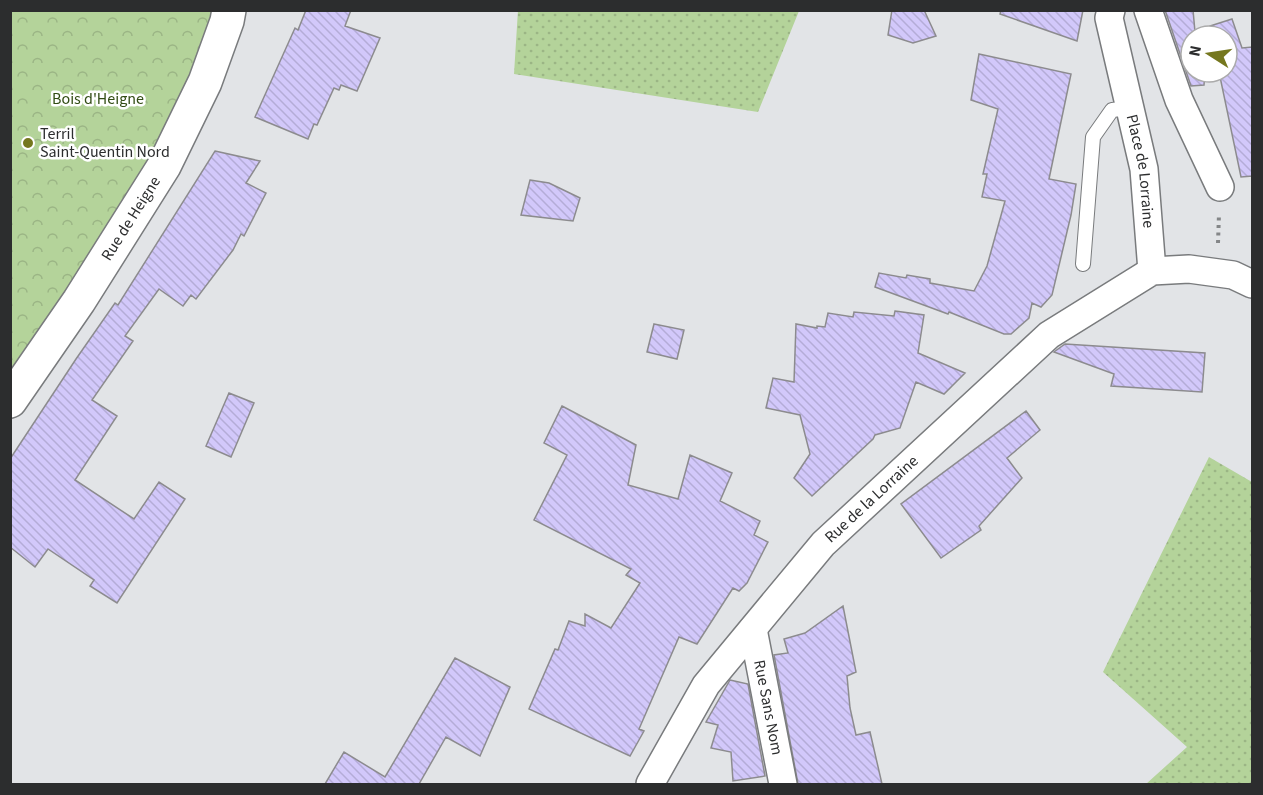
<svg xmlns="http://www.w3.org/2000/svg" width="1263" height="795" font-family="'Source Sans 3',sans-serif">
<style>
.grass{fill:url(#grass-dots)}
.forest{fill:url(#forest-crowns)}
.building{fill:url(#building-back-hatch);stroke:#8c8b8e;stroke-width:1.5}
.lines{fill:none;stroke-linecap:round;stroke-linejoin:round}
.lane-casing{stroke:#797b7d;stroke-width:16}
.street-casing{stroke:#797b7d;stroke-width:30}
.secondary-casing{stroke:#797b7d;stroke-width:36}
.path{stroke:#848688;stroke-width:4;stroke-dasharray:3 4.5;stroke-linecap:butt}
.lane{stroke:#fff;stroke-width:14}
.street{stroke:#fff;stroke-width:27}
.secondary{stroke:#fff;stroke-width:33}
.poi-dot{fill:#75771e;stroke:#fff;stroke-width:2}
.labels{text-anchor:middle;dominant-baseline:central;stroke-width:5;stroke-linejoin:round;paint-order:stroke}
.park-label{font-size:16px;fill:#324c14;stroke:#fff}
.poi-label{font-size:16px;fill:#2c2d2e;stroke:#fff;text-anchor:start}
.street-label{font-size:16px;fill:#2c2d2e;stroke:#fff}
</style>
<defs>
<pattern id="grass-dots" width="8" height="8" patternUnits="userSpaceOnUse" patternTransform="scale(1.5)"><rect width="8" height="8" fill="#b4d39a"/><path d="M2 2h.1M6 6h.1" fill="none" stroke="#9bb585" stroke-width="1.8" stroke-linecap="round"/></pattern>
<pattern id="forest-crowns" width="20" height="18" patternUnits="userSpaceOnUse" patternTransform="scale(1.5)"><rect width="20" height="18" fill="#b4d39a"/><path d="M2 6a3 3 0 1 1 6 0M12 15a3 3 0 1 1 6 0" fill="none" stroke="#9bb585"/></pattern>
<pattern id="building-back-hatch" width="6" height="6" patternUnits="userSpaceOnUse" patternTransform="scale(1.5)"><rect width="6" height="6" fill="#d2c8fa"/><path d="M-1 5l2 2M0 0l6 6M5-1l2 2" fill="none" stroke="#b4acd7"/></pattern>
</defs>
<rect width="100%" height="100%" fill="#e2e4e7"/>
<path class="grass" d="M 518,10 L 799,10 L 799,11 L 758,112 L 514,74 Z
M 1209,457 L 1252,482 L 1252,784 L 1146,784 L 1187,747 L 1103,672 Z"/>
<path class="forest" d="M 11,11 L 229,11 L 205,82 L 11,401 Z"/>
<path class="building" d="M 306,10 L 351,10 L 345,26 L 380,38 L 357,91 L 341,85 L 339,90 L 334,88 L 317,125 L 314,124 L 308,139 L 255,117 L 295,28 L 298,30 Z
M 892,10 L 924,10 L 936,36 L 913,43 L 888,35 Z
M 1001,10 L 1083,10 L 1077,41 L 1000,14 Z
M 1165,10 L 1193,10 L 1195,32 L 1209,27 L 1208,36 L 1191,36 L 1191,72 L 1205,72 L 1204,85 L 1191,86 Z
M 1232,19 L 1242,48 L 1252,47 L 1252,176 L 1241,177 L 1219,72 L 1227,72 L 1227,36 L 1212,36 L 1210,26 Z
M 979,54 L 1071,74 L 1049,179 L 1076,184 L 1071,215 L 1052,295 L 1041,307 L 1032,303 L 1029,318 L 1011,334 L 1004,334 L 949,312 L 948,314 L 875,287 L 879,273 L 906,278 L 907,275 L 930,279 L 930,283 L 974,291 L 987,266 L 1005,201 L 982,197 L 987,174 L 983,174 L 998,109 L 971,100 Z
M 215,151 L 260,161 L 246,183 L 266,193 L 244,236 L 241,234 L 233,250 L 196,299 L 191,295 L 183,306 L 159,289 L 125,336 L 133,341 L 92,400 L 117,416 L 75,480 L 134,519 L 159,482 L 185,499 L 117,603 L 90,586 L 94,580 L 48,549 L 35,567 L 10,547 L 10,459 L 76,359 L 115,303 L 118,305 Z
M 530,180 L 549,183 L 580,198 L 573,221 L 521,215 Z
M 895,311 L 924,315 L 918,353 L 965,373 L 944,394 L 916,382 L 900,428 L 875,435 L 873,439 L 812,496 L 794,478 L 810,454 L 800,415 L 766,408 L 773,378 L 794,382 L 796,324 L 817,328 L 817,326 L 825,327 L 828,313 L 853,317 L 854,312 L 894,316 Z
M 654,324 L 684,330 L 677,359 L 647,352 Z
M 1065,344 L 1205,353 L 1202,392 L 1111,386 L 1114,374 L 1054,352 Z
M 229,393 L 254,403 L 231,457 L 206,446 Z
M 562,406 L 636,445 L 628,485 L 678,499 L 690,455 L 732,473 L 720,501 L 760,521 L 754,535 L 768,542 L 747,583 L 739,591 L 733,588 L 697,644 L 679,637 L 639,729 L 644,731 L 630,756 L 529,709 L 555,649 L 558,650 L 569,621 L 585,626 L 585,614 L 611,628 L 640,583 L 626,575 L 631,569 L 534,520 L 567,455 L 544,443 Z
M 1026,411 L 1040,430 L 1007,458 L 1022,478 L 979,526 L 981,530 L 941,558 L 901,504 Z
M 843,606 L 856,672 L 847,676 L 850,708 L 856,735 L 870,732 L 882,784 L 798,784 L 774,655 L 788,653 L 784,639 L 805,633 Z
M 455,658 L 510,687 L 480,756 L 446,737 L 419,784 L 325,784 L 344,752 L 385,777 Z
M 730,680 L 748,684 L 765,776 L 733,781 L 731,752 L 711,748 L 718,725 L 706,722 Z"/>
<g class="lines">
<defs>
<path id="lane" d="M 1083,264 L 1093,137 L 1112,110 L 1130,108"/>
<g id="street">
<path id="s1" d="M 1111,10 L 1109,18 L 1144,169 L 1152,271"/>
<path d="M 1148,10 L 1179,100 L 1220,187"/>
<path id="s2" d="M 753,629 L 783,784"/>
<path id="s3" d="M 650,784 L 706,685 L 823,544 L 1049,335 L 1152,271 L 1189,269 L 1233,275 L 1252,284"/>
</g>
<g id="secondary">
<path id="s4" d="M 10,401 L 79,301 L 164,166 L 205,82 L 227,21 L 229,10"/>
</g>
</defs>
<use href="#lane" class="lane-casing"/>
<use href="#street" class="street-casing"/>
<use href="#secondary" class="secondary-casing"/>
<path class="path" d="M 1218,243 L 1219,214"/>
<use href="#lane" class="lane"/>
<use href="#street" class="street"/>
<use href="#secondary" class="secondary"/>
</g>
<circle class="poi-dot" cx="28" cy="143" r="6"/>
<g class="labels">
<g class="park-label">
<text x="98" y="99">Bois d'Heigne</text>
</g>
<g class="poi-label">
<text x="40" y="134">Terril<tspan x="40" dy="18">Saint-Quentin Nord</tspan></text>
</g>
<g class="street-label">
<text stroke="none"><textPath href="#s1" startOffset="165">Place de Lorraine</textPath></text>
<text stroke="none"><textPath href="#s4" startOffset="219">Rue de Heigne</textPath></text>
<text stroke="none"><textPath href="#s3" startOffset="363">Rue de la Lorraine</textPath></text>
<text stroke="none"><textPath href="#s2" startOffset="80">Rue Sans Nom</textPath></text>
</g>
</g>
<rect width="1263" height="795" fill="none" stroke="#2c2d2e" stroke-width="24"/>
<g transform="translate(1209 54) rotate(282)"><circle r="28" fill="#ffffff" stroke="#ababab" stroke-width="1.5"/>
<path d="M0-4.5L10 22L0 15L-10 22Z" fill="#75771e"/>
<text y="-9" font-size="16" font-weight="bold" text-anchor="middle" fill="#2c2d2e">N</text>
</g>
</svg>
